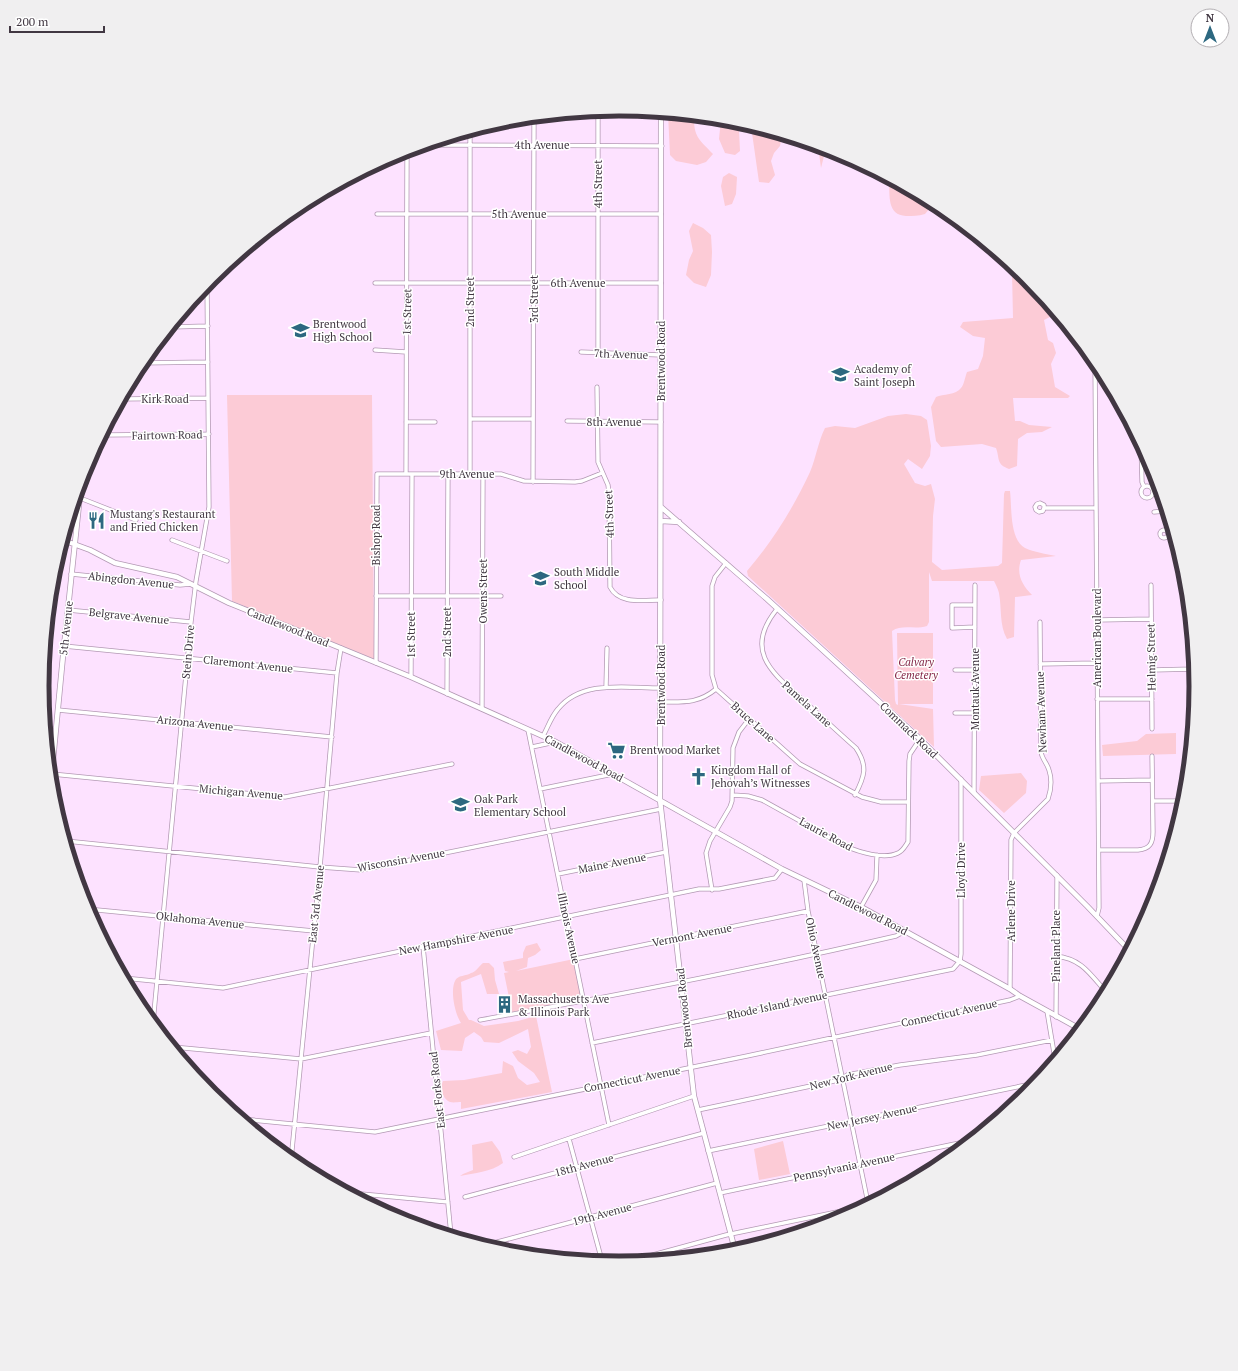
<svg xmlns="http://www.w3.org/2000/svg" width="1238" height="1371" font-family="'PT Serif',serif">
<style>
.green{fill:#fccbd6}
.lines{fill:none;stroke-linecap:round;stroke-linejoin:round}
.street-casing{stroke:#b399b4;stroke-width:5}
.secondary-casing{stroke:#b399b4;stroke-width:6}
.street{stroke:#fff;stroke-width:3.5}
.secondary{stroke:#fff;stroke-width:4.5}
.labels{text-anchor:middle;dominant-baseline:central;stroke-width:3;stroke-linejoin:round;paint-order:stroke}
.street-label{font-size:11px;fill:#413742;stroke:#fff}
.poi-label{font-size:11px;fill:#413742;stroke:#fff;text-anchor:start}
.park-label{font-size:11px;font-style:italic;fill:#842848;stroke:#fff}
.rim{fill:none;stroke:#413742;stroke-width:5}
</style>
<rect width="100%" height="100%" fill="#fde2ff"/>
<path class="green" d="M 668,113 L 691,116 L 694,119 C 694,138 701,141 713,154 L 706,162 L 697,165 L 676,161 L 670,155 Z
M 721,119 L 732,120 L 743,123 L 739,131 L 740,151 L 735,155 L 725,153 L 719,139 Z
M 751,126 L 782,135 L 780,146 L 774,153 L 771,161 L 775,175 L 769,183 L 759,182 Z
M 818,146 L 826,148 L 821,168 Z
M 729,173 L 737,177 L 736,194 L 732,204 L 725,206 L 721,186 L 723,177 Z
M 891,180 L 929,200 L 930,208 L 925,214 C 918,216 913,216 906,216 C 887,215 890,196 889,182 Z
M 693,223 L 703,228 L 711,235 L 712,252 L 711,275 L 706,287 L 694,283 L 686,275 L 689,260 L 693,251 L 689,231 Z
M 1012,272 L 1021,273 L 1027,278 L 1059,316 L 1052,316 L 1044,320 L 1048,340 L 1053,343 L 1056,353 L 1051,364 L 1055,387 L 1070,396 L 1068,398 L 1013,398 L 1015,421 L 1020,421 L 1029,425 L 1052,427 L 1042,432 L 1027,433 L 1018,439 L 1017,466 L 1009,469 C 996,464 1000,459 996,448 L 982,444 L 941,447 L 936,441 L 931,407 L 936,397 C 943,394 956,395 961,388 C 964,385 965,377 967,372 L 978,369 L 983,356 L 985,338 L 973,336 L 960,327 L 963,322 L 1013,318 Z
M 227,395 L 372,395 L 374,659 L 232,601 Z
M 906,414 L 921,416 L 927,420 L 931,446 L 930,456 L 922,469 L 908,459 L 904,464 L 915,483 L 925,486 L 931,484 L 935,499 L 933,516 L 932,562 L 942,570 L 998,566 L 1002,563 L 1004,494 L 1005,491 L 1010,491 C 1012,506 1009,539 1025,548 C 1034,552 1046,554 1056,556 L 1021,560 C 1016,574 1022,585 1032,595 L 1015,597 L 1014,637 L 1007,639 C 999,624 1002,610 999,593 C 998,589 996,585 994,581 L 932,581 L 929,572 L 929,622 L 927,626 C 915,630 902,624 892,631 L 895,700 L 896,704 L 898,705 L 897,633 L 933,633 L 933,704 L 899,704 L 933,709 L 934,747 L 748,576 L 747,571 C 772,542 794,507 810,472 C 816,458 818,442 825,428 L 835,426 L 855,428 L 888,416 Z
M 1176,733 L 1176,754 L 1103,756 L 1102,745 L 1137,741 L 1146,734 Z
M 1021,773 L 1027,781 L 1026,793 L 1004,813 L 979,790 L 981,776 Z
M 1152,896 L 1155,896 L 1147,915 L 1144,911 Z
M 537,943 L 541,950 L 535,955 L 528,958 L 527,967 L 516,971 L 574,959 L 582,996 L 580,1001 L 512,1012 L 504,973 L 509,972 L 505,971 L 503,962 L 523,958 L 523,953 L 526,946 Z
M 483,963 L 489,963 L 494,968 L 495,980 L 499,994 L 487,994 L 481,974 L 461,982 L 463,1010 L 469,1020 L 471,1020 L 484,1026 L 518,1021 L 536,1016 L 552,1092 L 461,1109 L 461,1102 C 458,1102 453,1103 450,1102 C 442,1099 440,1088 443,1081 L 464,1080 L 502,1073 L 503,1061 L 513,1066 L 518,1078 L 527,1085 L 540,1082 L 534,1073 L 518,1061 L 512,1052 L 518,1050 L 527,1054 L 531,1047 L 528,1029 L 499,1043 L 484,1042 L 481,1037 L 474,1032 L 465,1038 L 462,1051 L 441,1050 L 436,1031 L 461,1023 C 455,1014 450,991 455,981 C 457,975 467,976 471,973 C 476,972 479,966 483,963 Z
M 492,1141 L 500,1152 L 503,1163 C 491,1172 474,1173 460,1176 L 463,1174 L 473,1170 L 472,1145 Z
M 783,1141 L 790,1174 L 759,1180 L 754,1149 Z"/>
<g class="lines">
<defs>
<path id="street" d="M 422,145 L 662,146
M 377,214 L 661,214
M 375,283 L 661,283
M 200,291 L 207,291
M 171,327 L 208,326
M 375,350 L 406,352
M 581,352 L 661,355
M 598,353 L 598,111
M 1095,361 L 1099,908 L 1097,916
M 141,363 L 208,362
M 597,387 L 598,462 L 608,485 L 609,493 L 610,587 C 619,605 644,600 661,600
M 121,399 L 208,398
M 470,419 L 533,419
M 567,421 L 661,422
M 406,422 L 435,422
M 102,435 L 209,434
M 1141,445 L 1142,482 L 1144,487
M 406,474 L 407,150
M 470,474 L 470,131
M 533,482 L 534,117
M1141 492a6 6 0 1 1 12 0a6 6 0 1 1-12 0Z
M 80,498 L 136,520
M 1044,508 L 1044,505 L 1040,503 L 1037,504 L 1035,507 L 1036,510 L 1039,512 L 1043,511 L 1044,508 L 1096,508
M 1154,512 L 1166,511
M1160 534a4 4 0 1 1 8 0a4 4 0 1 1-8 0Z
M 172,540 L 227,561
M 726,563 L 715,577 L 712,586 L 712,675 L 716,689 L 800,764 L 862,797 L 881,802 L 908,802
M 71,574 L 180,585 L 191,584
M 1151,585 L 1152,729
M 376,596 L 501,596
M 975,605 L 952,605 L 952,628 L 975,627
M 777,609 C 742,652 774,674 805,702 C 822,717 839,733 856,748 C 868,766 865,776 855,795
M 68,610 L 191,622
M 1097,620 L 1151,619
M 64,646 L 337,673
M 1193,658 L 1194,709
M 376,663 L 377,474 L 501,474 L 524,481 L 575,482 L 582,481 L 602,473
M 1040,664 L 1097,663
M 955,670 L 974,670
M 1152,670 L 1194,669
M 411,677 L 412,474
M 606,687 L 607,648
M 447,694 L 448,474
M 1097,699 L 1152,699
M 661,702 C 683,702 698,704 716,689
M 482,709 L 483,474
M 58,710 L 332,737
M 955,713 L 975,713
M 528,730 L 609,1125
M 543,736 C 548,727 551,717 558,709 C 582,679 627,688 661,688
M 532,747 L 555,742
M 52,774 L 285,797 L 452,764
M 1098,781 L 1152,780
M 540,789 L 613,774
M 974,793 L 975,585
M 733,795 L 748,796 L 762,800 L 845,846 C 859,852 884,860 898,853 C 903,851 905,846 908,842 L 909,761 L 910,754 L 920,739
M 1153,801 L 1184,801
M 66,841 L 320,867 L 361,870 L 661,809
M 1099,850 L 1138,850 C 1150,849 1153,843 1153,832 L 1152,756
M 558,874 L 666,852
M 804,880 L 808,911 L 868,1203
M 712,890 L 706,853 L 710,841 L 730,807 L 732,801 L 733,748 L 739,732 L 749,719
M 861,907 L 876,880 L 877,855
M 87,909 L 314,931
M 423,946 L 451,1235
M 1056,956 C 1082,959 1090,974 1106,992
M 575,959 L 808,911
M 124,978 L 223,988 L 699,889 L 719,889 L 775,878 L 782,869
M 1010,989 L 1011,840 L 1014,833 L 1048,799 C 1051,790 1052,779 1049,770 C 1047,763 1042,759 1041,752 L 1040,622
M 1047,1011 L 1055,1059
M 1056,1017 L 1057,875
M 480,1020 C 619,995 758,968 896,936 L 905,931
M 153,1023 L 191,622 L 196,581 L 209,507 L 207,282
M 592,1043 L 953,969 L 960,961 L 961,954 L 961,779
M 173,1047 L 301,1059 L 431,1033
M 698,1110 L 839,1080 L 847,1075 L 900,1065 L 977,1055 L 1052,1040
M 242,1119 L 375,1132 L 747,1056 L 1010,1000 L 1020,996
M 569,1139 L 602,1261
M 708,1151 L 1036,1083
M 514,1157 L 694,1096
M 291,1160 L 320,867 L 337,673 L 341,648
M 351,1193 L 448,1202
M 720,1193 L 969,1141
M 465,1197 L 704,1133
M 486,1245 L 717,1183
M 627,1262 L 726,1235 L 861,1207"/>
<path id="secondary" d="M 661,113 L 660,800 L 694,1096 L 735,1250
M 661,507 L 767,599 L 920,739 L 1087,906 L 1129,950
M 661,521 L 679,522
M 63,540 L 90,550 L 115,563 L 177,577 L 229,603 L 299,631 L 411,677 L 556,742 L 782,869 L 861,907 L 1010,989 L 1020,996 L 1080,1029
M 51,781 L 63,656 L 82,476"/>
</defs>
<use href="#street" class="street-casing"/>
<use href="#secondary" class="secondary-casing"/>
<use href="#street" class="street"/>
<use href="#secondary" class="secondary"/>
</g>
<defs>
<symbol id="school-bare" viewBox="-9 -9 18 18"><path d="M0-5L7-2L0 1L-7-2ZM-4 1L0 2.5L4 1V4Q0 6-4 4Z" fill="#2d6880" stroke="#fff" stroke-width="2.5" paint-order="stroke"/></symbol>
<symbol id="restaurant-bare" viewBox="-9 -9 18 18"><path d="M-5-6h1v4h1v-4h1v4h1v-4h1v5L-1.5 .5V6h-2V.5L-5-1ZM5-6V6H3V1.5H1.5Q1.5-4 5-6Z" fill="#2d6880" stroke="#fff" stroke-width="2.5" paint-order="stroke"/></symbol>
<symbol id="supermarket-bare" viewBox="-9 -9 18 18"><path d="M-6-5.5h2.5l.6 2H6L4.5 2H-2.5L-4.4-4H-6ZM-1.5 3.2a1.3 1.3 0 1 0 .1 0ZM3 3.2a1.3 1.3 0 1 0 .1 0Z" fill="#2d6880" stroke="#fff" stroke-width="2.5" paint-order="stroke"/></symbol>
<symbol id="church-bare" viewBox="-9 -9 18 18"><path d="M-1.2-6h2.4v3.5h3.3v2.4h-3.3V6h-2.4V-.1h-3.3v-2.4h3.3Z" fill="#2d6880" stroke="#fff" stroke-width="2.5" paint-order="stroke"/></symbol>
<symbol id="building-bare" viewBox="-9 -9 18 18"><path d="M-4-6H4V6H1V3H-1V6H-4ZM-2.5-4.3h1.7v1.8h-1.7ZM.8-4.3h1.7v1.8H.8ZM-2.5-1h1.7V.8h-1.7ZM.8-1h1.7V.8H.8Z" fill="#2d6880" stroke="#fff" stroke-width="2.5" paint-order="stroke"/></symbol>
</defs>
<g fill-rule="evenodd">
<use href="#school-bare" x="288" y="318" width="25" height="25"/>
<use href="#school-bare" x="828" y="362" width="25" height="25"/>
<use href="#restaurant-bare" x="84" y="508" width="25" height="25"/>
<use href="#school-bare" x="528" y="566" width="25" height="25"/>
<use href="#supermarket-bare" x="604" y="738" width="25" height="25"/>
<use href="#church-bare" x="686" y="764" width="25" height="25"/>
<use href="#school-bare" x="448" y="792" width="25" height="25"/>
<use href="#building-bare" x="492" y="992" width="25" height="25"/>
</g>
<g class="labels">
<g class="street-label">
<text x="542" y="145">4th Avenue</text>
<text transform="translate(598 184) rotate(-90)">4th Street</text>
<text x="519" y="214">5th Avenue</text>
<text x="578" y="283">6th Avenue</text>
<text transform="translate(534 299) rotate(-90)">3rd Street</text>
<text transform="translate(470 302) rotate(-90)">2nd Street</text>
<text transform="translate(407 312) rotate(-89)">1st Street</text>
<text transform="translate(621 354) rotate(2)">7th Avenue</text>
<text transform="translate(661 361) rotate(-90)">Brentwood Road</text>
<text x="165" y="399">Kirk Road</text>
<text x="614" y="422">8th Avenue</text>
<text transform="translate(167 435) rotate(-1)">Fairtown Road</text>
<text x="467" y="474">9th Avenue</text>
<text transform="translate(609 514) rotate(-92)">4th Street</text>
<text transform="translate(376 535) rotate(-90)">Bishop Road</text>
<text transform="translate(131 580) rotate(6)">Abingdon Avenue</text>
<text transform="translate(483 591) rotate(-90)">Owens Street</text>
<text transform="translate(129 616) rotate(6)">Belgrave Avenue</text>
<text transform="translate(288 627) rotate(22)">Candlewood Road</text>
<text transform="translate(66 628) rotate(-84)">5th Avenue</text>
<text transform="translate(447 632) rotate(-90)">2nd Street</text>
<text transform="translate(411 635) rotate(-90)">1st Street</text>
<text transform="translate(1097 638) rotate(-90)">American Boulevard</text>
<text transform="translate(188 652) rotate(-85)">Stein Drive</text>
<text transform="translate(1151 657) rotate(-91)">Helmig Street</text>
<text transform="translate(248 664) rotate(6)">Claremont Avenue</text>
<text transform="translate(661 685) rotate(-90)">Brentwood Road</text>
<text transform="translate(975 689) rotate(-90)">Montauk Avenue</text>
<text transform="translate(807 704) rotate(42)">Pamela Lane</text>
<text transform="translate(1041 712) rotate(-92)">Newham Avenue</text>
<text transform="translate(753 722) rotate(42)">Bruce Lane</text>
<text transform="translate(195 723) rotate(6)">Arizona Avenue</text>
<text transform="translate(909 730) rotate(44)">Commack Road</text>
<text transform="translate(584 758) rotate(28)">Candlewood Road</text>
<text transform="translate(241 792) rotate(5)">Michigan Avenue</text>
<text transform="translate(826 834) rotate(28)">Laurie Road</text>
<text transform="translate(401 860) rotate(-10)">Wisconsin Avenue</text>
<text transform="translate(612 863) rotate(-11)">Maine Avenue</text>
<text transform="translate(961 870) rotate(-90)">Lloyd Drive</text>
<text transform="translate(316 904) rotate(-84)">East 3rd Avenue</text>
<text transform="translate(1011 911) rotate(-90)">Arlene Drive</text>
<text transform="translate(868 912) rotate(27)">Candlewood Road</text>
<text transform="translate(200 920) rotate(6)">Oklahoma Avenue</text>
<text transform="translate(569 928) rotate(78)">Illinois Avenue</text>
<text transform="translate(692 935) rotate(-11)">Vermont Avenue</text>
<text transform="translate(456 940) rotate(-11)">New Hampshire Avenue</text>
<text transform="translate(1056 946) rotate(-90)">Pineland Place</text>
<text transform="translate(816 948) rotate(78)">Ohio Avenue</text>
<text transform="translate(777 1005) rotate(-12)">Rhode Island Avenue</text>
<text transform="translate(684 1008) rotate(-96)">Brentwood Road</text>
<text transform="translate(949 1013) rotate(-12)">Connecticut Avenue</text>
<text transform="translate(851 1076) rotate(-14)">New York Avenue</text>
<text transform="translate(632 1079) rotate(-11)">Connecticut Avenue</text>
<text transform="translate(437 1090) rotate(-96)">East Forks Road</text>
<text transform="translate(872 1117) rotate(-12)">New Jersey Avenue</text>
<text transform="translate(584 1165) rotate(-15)">18th Avenue</text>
<text transform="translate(844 1167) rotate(-12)">Pennsylvania Avenue</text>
<text transform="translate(602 1214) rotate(-15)">19th Avenue</text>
</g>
<g class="poi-label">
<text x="313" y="324">Brentwood<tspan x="313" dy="13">High School</tspan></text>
<text x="854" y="369">Academy of<tspan x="854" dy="13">Saint Joseph</tspan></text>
<text x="110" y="514">Mustang's Restaurant<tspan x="110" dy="13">and Fried Chicken</tspan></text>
<text x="554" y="572">South Middle<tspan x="554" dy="13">School</tspan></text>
<text x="630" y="750">Brentwood Market</text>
<text x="711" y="770">Kingdom Hall of<tspan x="711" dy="13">Jehovah’s Witnesses</tspan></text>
<text x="474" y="799">Oak Park<tspan x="474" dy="13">Elementary School</tspan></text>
<text x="518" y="999">Massachusetts Ave<tspan x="518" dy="13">&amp; Illinois Park</tspan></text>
</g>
<g class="park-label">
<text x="916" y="662">Calvary<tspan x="916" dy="13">Cemetery</tspan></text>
</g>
</g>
<path d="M0 0H1238V1371H0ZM49 686a570 570 0 1 1 1140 0a570 570 0 1 1-1140 0Z" fill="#f0eff0" fill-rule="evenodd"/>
<path class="rim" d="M49 686a570 570 0 1 1 1140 0a570 570 0 1 1-1140 0Z"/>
<g transform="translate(1210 28)"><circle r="19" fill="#ffffff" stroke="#b3afb3"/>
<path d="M0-3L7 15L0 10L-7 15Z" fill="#2d6880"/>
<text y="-6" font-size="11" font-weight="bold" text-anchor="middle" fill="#413742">N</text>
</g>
<path d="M10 26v6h94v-6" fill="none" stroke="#413742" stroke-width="2"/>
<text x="16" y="26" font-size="12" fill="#413742" stroke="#ffffff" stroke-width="3" paint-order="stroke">200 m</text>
</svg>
